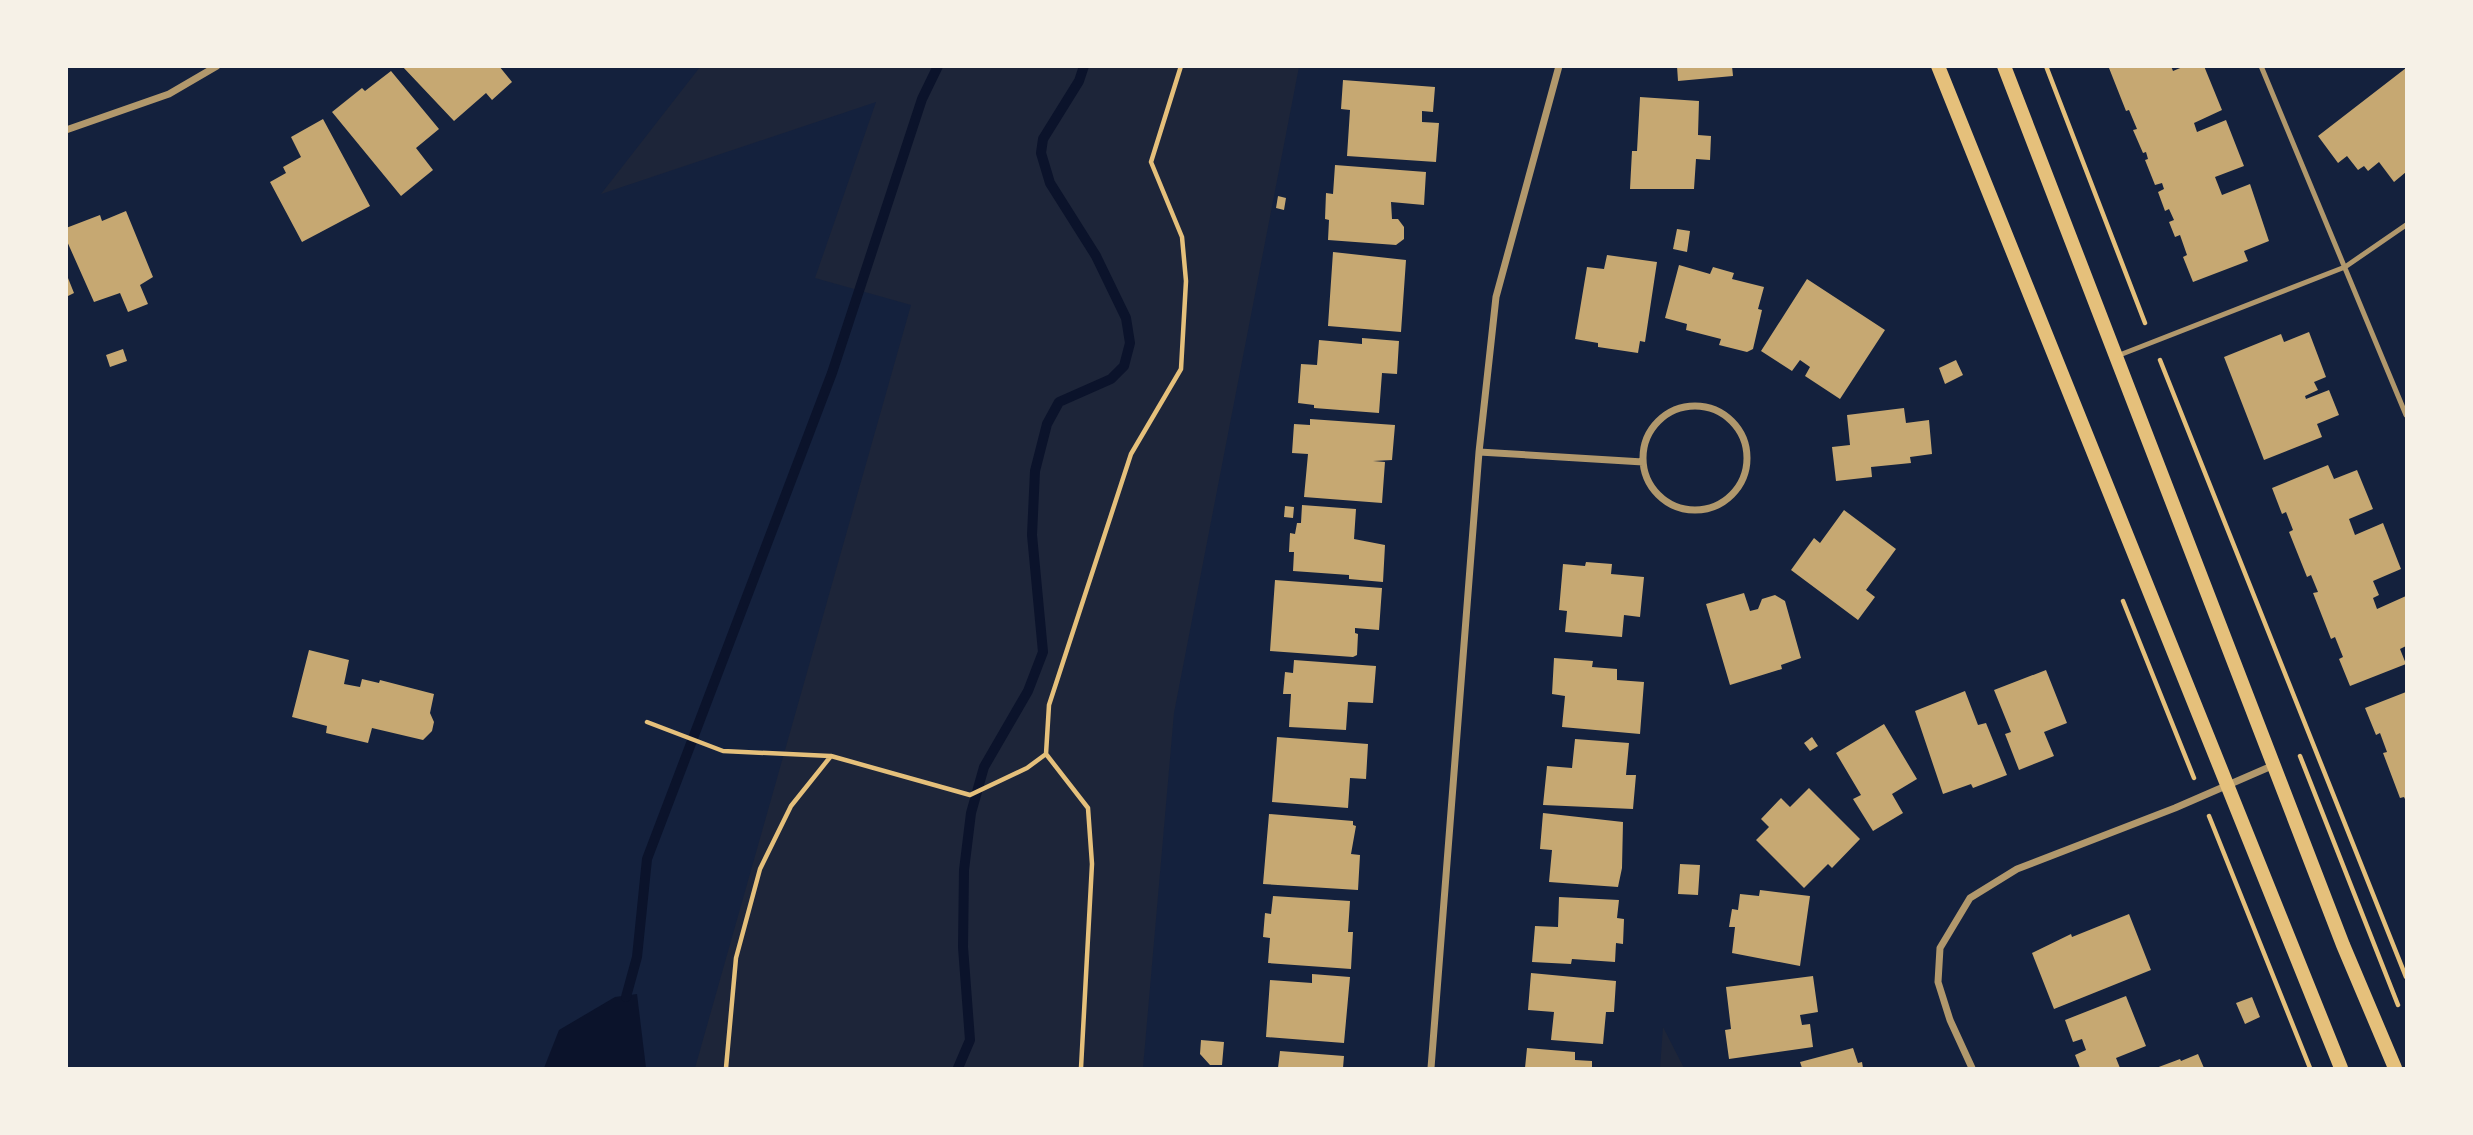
<svg xmlns="http://www.w3.org/2000/svg" width="2473" height="1135" font-family="'Exo 2',sans-serif">
<style>
.green{fill:#1d2539}
.water{fill:#0b132b}
.lines{fill:none;stroke-linecap:round;stroke-linejoin:round}
.stream{stroke:#0b132b;stroke-width:10}
.building{fill:#c6a872}
.path{stroke:#e5c07b;stroke-width:4.5}
.service{stroke:#b1986c;stroke-width:5}
.minor{stroke:#b1986c;stroke-width:7}
.secondary{stroke:#e5c07b;stroke-width:14}
</style>
<rect width="100%" height="100%" fill="#14213d"/>
<path class="green" d="M 700,67 L 1299,67 L 1174,713 L 1143,1068 L 695,1068 L 911,305 L 815,278 L 876,102 L 601,194 Z
M 1663,1027 L 1684,1068 L 1660,1068 Z"/>
<path class="water" d="M 637,994 L 646,1068 L 544,1068 L 559,1030 L 615,997 Z"/>
<g class="lines">
<path class="stream" d="M 626,997 L 637,957 L 647,859 L 832,373 L 922,99 L 938,66
M 958,1068 L 970,1040 L 963,947 L 964,870 L 971,813 L 984,767 L 1028,691 L 1043,652 L 1032,535 L 1035,471 L 1047,424 L 1059,402 L 1111,379 L 1124,366 L 1130,343 L 1126,318 L 1096,256 L 1050,183 L 1041,153 L 1043,139 L 1079,81 L 1084,66"/>
</g>
<path class="building" d="M 402,66 L 499,66 L 512,82 L 492,100 L 486,93 L 454,121 Z
M 1677,66 L 1732,66 L 1733,76 L 1678,81 Z
M 2171,66 L 2173,71 L 2185,66 L 2204,66 L 2222,110 L 2194,123 L 2197,132 L 2226,120 L 2244,166 L 2215,177 L 2222,195 L 2250,184 L 2269,241 L 2244,251 L 2248,261 L 2193,282 L 2183,257 L 2187,255 L 2180,235 L 2175,237 L 2169,222 L 2174,220 L 2169,209 L 2165,211 L 2158,192 L 2164,189 L 2162,183 L 2155,185 L 2145,160 L 2148,159 L 2146,152 L 2143,153 L 2133,130 L 2137,129 L 2129,110 L 2126,111 L 2109,68 Z
M 2406,68 L 2406,172 L 2394,182 L 2379,162 L 2368,171 L 2364,166 L 2358,170 L 2347,156 L 2338,163 L 2318,136 Z
M 391,71 L 439,129 L 416,148 L 433,170 L 401,196 L 332,112 L 362,88 L 365,91 Z
M 1343,80 L 1435,87 L 1433,112 L 1422,111 L 1422,122 L 1439,123 L 1436,162 L 1347,156 L 1350,110 L 1341,109 Z
M 1640,97 L 1699,101 L 1698,135 L 1711,136 L 1710,160 L 1696,159 L 1694,189 L 1630,189 L 1632,151 L 1637,151 Z
M 323,119 L 370,206 L 302,242 L 270,182 L 286,173 L 283,167 L 301,157 L 291,137 Z
M 1335,165 L 1426,172 L 1424,205 L 1391,202 L 1392,219 L 1398,219 L 1404,227 L 1404,239 L 1396,245 L 1328,240 L 1329,220 L 1325,219 L 1326,193 L 1333,194 Z
M 1278,196 L 1286,198 L 1284,210 L 1276,208 Z
M 126,211 L 153,277 L 140,285 L 148,304 L 128,312 L 120,293 L 94,302 L 66,239 L 66,228 L 100,215 L 102,221 Z
M 1677,229 L 1690,231 L 1687,252 L 1673,249 Z
M 1333,252 L 1406,260 L 1401,332 L 1328,326 Z
M 1607,255 L 1657,262 L 1645,342 L 1640,341 L 1638,353 L 1598,347 L 1598,343 L 1575,339 L 1587,267 L 1604,269 Z
M 1679,265 L 1710,274 L 1713,267 L 1734,273 L 1732,279 L 1764,287 L 1758,309 L 1762,310 L 1753,349 L 1747,352 L 1719,345 L 1721,339 L 1686,330 L 1687,324 L 1665,318 Z
M 66,273 L 74,293 L 66,297 Z
M 1807,279 L 1885,330 L 1840,399 L 1805,376 L 1810,367 L 1800,360 L 1792,371 L 1761,351 Z
M 2309,332 L 2326,377 L 2314,382 L 2318,390 L 2305,396 L 2306,399 L 2329,390 L 2339,415 L 2317,424 L 2322,437 L 2264,460 L 2224,357 L 2281,334 L 2284,342 Z
M 1362,338 L 1399,341 L 1397,374 L 1382,373 L 1379,413 L 1314,408 L 1314,405 L 1298,403 L 1301,364 L 1317,365 L 1319,340 L 1362,344 Z
M 123,349 L 127,361 L 110,367 L 106,355 Z
M 1956,360 L 1963,375 L 1945,384 L 1939,368 Z
M 1904,408 L 1906,423 L 1929,420 L 1932,454 L 1910,457 L 1911,463 L 1871,467 L 1872,477 L 1836,481 L 1832,447 L 1850,445 L 1847,415 Z
M 1310,419 L 1395,425 L 1392,460 L 1373,461 L 1385,462 L 1382,503 L 1304,497 L 1308,454 L 1292,453 L 1294,424 L 1310,425 Z
M 2328,465 L 2334,479 L 2357,470 L 2373,509 L 2349,519 L 2355,535 L 2383,523 L 2401,569 L 2373,581 L 2379,595 L 2373,598 L 2377,609 L 2406,596 L 2406,646 L 2400,649 L 2406,664 L 2350,686 L 2339,659 L 2343,657 L 2335,637 L 2331,639 L 2313,593 L 2318,592 L 2311,575 L 2307,577 L 2289,532 L 2293,530 L 2286,512 L 2282,514 L 2272,488 Z
M 1302,505 L 1356,509 L 1354,539 L 1385,545 L 1383,582 L 1349,579 L 1349,575 L 1293,571 L 1294,552 L 1289,552 L 1290,533 L 1295,534 L 1297,523 L 1301,523 Z
M 1285,506 L 1294,507 L 1293,518 L 1284,517 Z
M 1844,510 L 1896,549 L 1866,590 L 1875,597 L 1858,620 L 1791,570 L 1814,538 L 1820,543 Z
M 1586,562 L 1612,564 L 1611,574 L 1644,577 L 1640,617 L 1624,615 L 1622,637 L 1565,632 L 1567,611 L 1559,610 L 1563,564 L 1585,566 Z
M 1275,580 L 1382,588 L 1379,630 L 1355,628 L 1355,633 L 1358,634 L 1357,655 L 1353,657 L 1270,651 Z
M 1744,593 L 1750,611 L 1758,609 L 1762,599 L 1775,595 L 1785,601 L 1801,658 L 1781,665 L 1782,669 L 1730,685 L 1706,604 Z
M 309,650 L 349,660 L 344,684 L 360,687 L 362,679 L 379,683 L 380,680 L 434,694 L 430,713 L 434,722 L 432,731 L 423,740 L 372,728 L 368,743 L 326,733 L 327,726 L 292,717 Z
M 1554,658 L 1593,661 L 1592,667 L 1617,669 L 1617,680 L 1644,682 L 1640,734 L 1562,727 L 1565,696 L 1552,694 Z
M 1294,660 L 1376,666 L 1373,703 L 1348,702 L 1346,730 L 1289,727 L 1291,694 L 1283,694 L 1285,672 L 1293,673 Z
M 2046,670 L 2067,723 L 2044,732 L 2054,756 L 2019,770 L 2005,734 L 2011,732 L 1994,690 Z
M 1965,691 L 1978,725 L 1986,723 L 2007,775 L 1973,788 L 1971,784 L 1943,794 L 1915,711 Z
M 2406,692 L 2406,801 L 2404,797 L 2400,798 L 2383,753 L 2387,752 L 2380,733 L 2376,735 L 2365,708 Z
M 1884,724 L 1917,779 L 1892,794 L 1903,813 L 1873,831 L 1853,799 L 1861,795 L 1836,753 Z
M 1277,737 L 1368,744 L 1366,779 L 1350,778 L 1348,808 L 1272,802 Z
M 1812,737 L 1818,746 L 1810,751 L 1804,743 Z
M 1575,739 L 1629,743 L 1626,775 L 1636,775 L 1633,809 L 1543,805 L 1547,766 L 1572,768 Z
M 1809,788 L 1860,839 L 1832,868 L 1828,864 L 1804,888 L 1756,840 L 1769,827 L 1761,819 L 1781,798 L 1790,807 Z
M 1543,813 L 1623,822 L 1622,868 L 1618,887 L 1549,882 L 1552,850 L 1540,849 Z
M 1269,814 L 1353,821 L 1353,825 L 1356,826 L 1351,854 L 1360,855 L 1358,890 L 1263,884 Z
M 1680,864 L 1700,865 L 1698,895 L 1678,894 Z
M 1760,890 L 1810,896 L 1800,966 L 1732,953 L 1735,927 L 1729,927 L 1732,909 L 1738,910 L 1740,894 L 1759,896 Z
M 1273,896 L 1350,901 L 1348,932 L 1353,932 L 1351,969 L 1268,963 L 1270,938 L 1263,937 L 1265,913 L 1271,914 Z
M 1559,897 L 1619,900 L 1617,918 L 1624,919 L 1623,944 L 1616,943 L 1615,962 L 1572,959 L 1571,964 L 1532,962 L 1535,926 L 1558,927 Z
M 2129,914 L 2151,970 L 2054,1009 L 2032,953 L 2071,934 L 2072,937 Z
M 1531,973 L 1616,981 L 1614,1012 L 1606,1012 L 1603,1044 L 1551,1040 L 1554,1012 L 1528,1010 Z
M 1312,974 L 1350,977 L 1344,1043 L 1266,1037 L 1270,980 L 1312,983 Z
M 1813,976 L 1818,1012 L 1800,1015 L 1802,1025 L 1810,1024 L 1813,1047 L 1729,1059 L 1725,1030 L 1731,1029 L 1726,987 Z
M 2126,996 L 2146,1046 L 2116,1058 L 2120,1068 L 2080,1068 L 2075,1055 L 2086,1050 L 2082,1039 L 2073,1042 L 2065,1020 Z
M 2252,997 L 2260,1017 L 2245,1024 L 2236,1003 Z
M 1201,1040 L 1224,1042 L 1222,1065 L 1210,1065 L 1200,1054 Z
M 1527,1048 L 1575,1052 L 1575,1060 L 1592,1061 L 1592,1068 L 1525,1068 Z
M 1853,1048 L 1858,1063 L 1862,1062 L 1863,1068 L 1802,1068 L 1800,1062 Z
M 1280,1051 L 1344,1056 L 1343,1068 L 1278,1068 Z
M 2198,1054 L 2204,1068 L 2156,1068 L 2180,1059 L 2181,1061 Z"/>
<g class="lines">
<path class="path" d="M 2046,66 L 2145,323
M 2160,360 L 2406,977
M 2123,601 L 2194,778
M 647,722 L 723,751 L 830,756
M 2300,756 L 2398,1005
M 2209,816 L 2310,1068
M 726,1068 L 736,958 L 760,869 L 791,806 L 831,756 L 970,795 L 1027,768 L 1046,754
M 1081,1068 L 1092,864 L 1088,808 L 1046,754 L 1049,705 L 1131,454 L 1181,369 L 1186,281 L 1182,237 L 1151,162 L 1181,66"/>
<path class="service" d="M 2261,66 L 2406,415
M 2117,356 L 2345,267 L 2406,225"/>
<path class="minor" d="M 66,130 L 169,94 L 217,66
M1643 458a52 52 0 1 1 104 0a52 52 0 1 1-104 0Z
M 1479,452 L 1643,462
M 1431,1068 L 1479,452 L 1496,297 L 1559,66
M 1972,1068 L 1950,1020 L 1938,982 L 1940,948 L 1970,898 L 2017,869 L 2175,808 L 2274,765"/>
<path class="secondary" d="M 1938,66 L 2341,1068
M 2004,66 L 2343,945 L 2395,1068"/>
</g>
<rect width="2473" height="1135" fill="none" stroke="#f6f1e7" stroke-width="136"/>
</svg>
